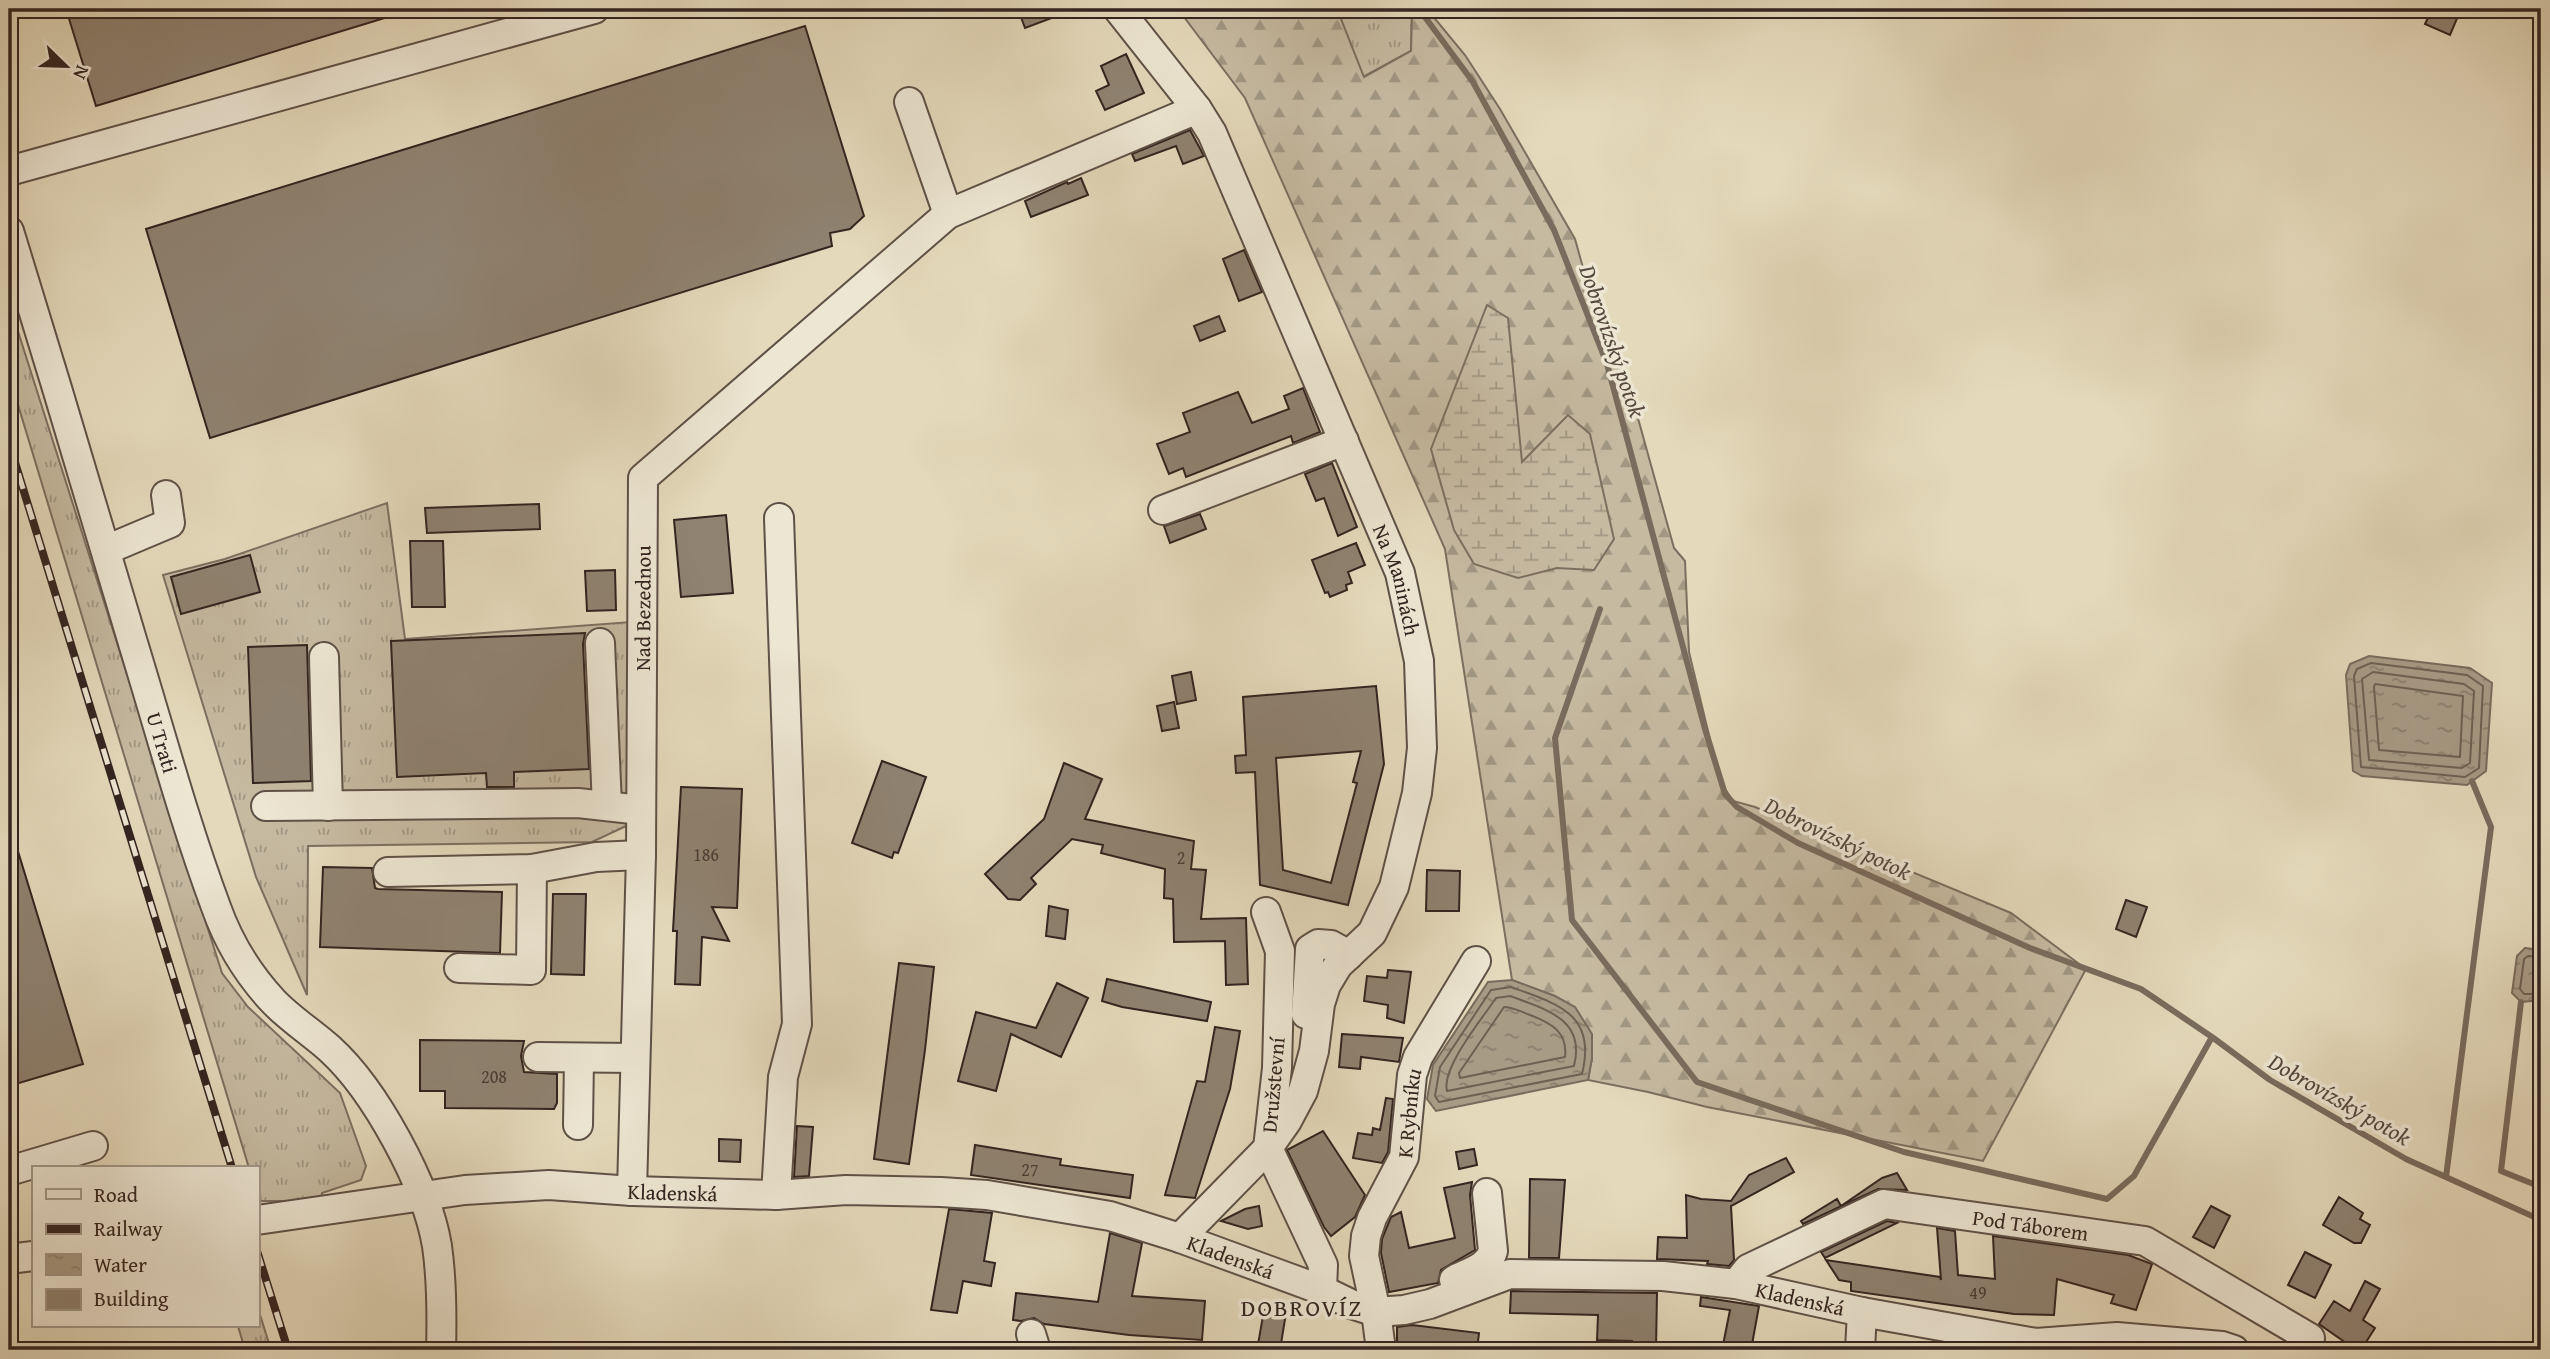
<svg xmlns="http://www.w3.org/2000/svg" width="2550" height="1359" font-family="'Gentium Book Plus',serif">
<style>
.grass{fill:url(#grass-tufts);stroke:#7c6f60;stroke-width:2}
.forest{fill:url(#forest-firs);stroke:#7c6f60;stroke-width:2}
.wetland{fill:url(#wetland-marsh);stroke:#7c6f60;stroke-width:2}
.water{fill:url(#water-ripples);stroke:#796b5d;stroke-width:2}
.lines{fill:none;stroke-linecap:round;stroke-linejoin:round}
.shore{stroke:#6e6053;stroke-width:2}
.stream{stroke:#796b5d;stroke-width:6}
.building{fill:#8f8271;stroke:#332420;stroke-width:2;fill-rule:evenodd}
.minor-casing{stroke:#5f5147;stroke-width:32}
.minor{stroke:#ede6d3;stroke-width:28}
.rail-casing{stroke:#332420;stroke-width:8}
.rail{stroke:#ede6d3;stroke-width:5;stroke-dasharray:16;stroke-linecap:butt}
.labels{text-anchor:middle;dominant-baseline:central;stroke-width:7;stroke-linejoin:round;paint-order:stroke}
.number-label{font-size:18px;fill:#4a3c34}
.street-label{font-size:21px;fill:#332420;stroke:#ede6d3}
.water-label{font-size:23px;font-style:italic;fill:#56483f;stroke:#ede6d3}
.quarter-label{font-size:24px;letter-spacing:2px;fill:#332420;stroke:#ede6d3}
</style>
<defs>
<pattern id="grass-tufts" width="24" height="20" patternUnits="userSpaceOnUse" patternTransform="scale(1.75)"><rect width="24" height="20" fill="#c6baa1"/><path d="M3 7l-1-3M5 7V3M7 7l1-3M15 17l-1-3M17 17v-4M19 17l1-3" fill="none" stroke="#a19783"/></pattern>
<pattern id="forest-firs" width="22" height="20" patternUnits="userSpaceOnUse" patternTransform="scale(1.75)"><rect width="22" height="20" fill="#c6baa1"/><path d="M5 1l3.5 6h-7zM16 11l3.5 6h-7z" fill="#a19783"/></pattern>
<pattern id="wetland-marsh" width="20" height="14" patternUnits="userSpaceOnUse" patternTransform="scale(1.75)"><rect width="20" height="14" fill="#c6baa1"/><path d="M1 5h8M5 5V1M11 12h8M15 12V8" fill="none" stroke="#a19783"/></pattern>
<pattern id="water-ripples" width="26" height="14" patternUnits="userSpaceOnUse" patternTransform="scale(1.75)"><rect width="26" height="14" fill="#a89b86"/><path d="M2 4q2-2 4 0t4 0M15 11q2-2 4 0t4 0" fill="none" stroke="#897e6d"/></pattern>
</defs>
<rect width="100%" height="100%" fill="#e4d9bb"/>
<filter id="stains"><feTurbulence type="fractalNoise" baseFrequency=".00286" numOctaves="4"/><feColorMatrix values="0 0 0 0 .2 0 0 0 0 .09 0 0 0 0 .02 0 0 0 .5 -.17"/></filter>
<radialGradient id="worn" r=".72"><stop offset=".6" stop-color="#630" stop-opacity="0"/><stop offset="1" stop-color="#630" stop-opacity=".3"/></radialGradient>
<path class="grass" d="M 1337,9 L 1409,9 L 1412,12 L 1411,51 L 1363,77 Z
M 9,303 L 222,973 L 248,1007 L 340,1093 L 366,1166 L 361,1180 L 322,1193 L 321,1201 L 259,1201 L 257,1168 L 249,1168 L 9,375 Z
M 387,503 L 405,639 L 631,622 L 626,826 L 592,842 L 308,846 L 307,995 L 256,877 L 163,575 L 225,559 Z
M 257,1305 L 271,1350 L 245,1350 L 238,1326 L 257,1326 Z"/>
<path class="forest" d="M 1178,9 L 1337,9 L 1364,77 L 1411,51 L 1412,12 L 1409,9 L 1427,9 L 1465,55 L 1500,109 L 1575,239 L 1587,282 L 1631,393 L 1674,548 L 1685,561 L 1689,652 L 1720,781 L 1733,801 L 1755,807 L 2011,913 L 2086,969 L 1983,1161 L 1707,1107 L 1648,1092 L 1588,1080 L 1592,1058 L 1555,996 L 1512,980 L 1445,549 L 1245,98 Z"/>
<path class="wetland" d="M 1487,305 L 1508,318 L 1522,462 L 1568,415 L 1590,434 L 1614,539 L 1594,570 L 1557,568 L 1518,578 L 1474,564 L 1454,530 L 1431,449 Z"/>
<path class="water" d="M 2369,656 L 2470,668 L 2492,683 L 2486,771 L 2467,785 L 2362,776 L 2353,771 L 2346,675 L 2350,664 Z
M 2525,948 L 2541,950 L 2541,1000 L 2521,1002 L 2512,993 L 2517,956 Z
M 1512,980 L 1555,996 L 1575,1007 L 1592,1034 L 1592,1058 L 1588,1080 L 1436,1111 L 1427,1099 L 1433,1065 L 1488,982 Z"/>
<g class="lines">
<path class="shore" d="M 2371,663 L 2467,675 L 2483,686 L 2479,768 L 2465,777 L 2361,767 L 2354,676 L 2357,669 Z
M 2373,672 L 2464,684 L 2474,691 L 2470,763 L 2462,768 L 2369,760 L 2362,679 Z
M 2375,684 L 2463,696 L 2460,757 L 2379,750 L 2374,687 Z
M 2541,957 L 2528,956 L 2524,959 L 2520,989 L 2524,994 L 2541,994
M 1511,987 C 1558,1004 1597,1014 1582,1074 L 1439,1102 L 1435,1096 L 1440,1067 L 1491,990 Z
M 1510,996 C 1545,1009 1586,1019 1574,1066 L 1447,1091 C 1441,1068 1482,1019 1496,998 Z
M 1504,1007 C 1513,1007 1522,1012 1530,1015 C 1551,1023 1568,1032 1565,1057 L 1460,1078 L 1459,1073 Z"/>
<path class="stream" d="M 1419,9 L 1473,82 L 1554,230 L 1607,364 L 1705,729 L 1725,794 L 1737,807 L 1798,843 L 2030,948 L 2141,989 L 2212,1037 L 2270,1080 L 2406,1159 L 2541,1220
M 1600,609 L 1555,738 L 1572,920 L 1697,1082 L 1904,1152 L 2107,1199 L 2134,1176 L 2212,1037
M 2521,1002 L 2501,1171 L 2541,1187
M 2446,1177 L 2491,827 L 2472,781"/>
</g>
<path class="building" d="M 66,9 L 400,9 L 401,13 L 96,106 Z
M 1018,9 L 1073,9 L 1073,10 L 1025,28 Z
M 2432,9 L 2461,9 L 2450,35 L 2425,24 Z
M 805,26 L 864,216 L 850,229 L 830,233 L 832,246 L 210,438 L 146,229 Z
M 1126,54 L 1144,93 L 1105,110 L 1096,91 L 1109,85 L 1101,66 Z
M 1190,130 L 1204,156 L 1183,164 L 1176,146 L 1135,161 L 1132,154 Z
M 1081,178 L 1088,195 L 1031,217 L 1025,201 L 1067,182 L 1068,184 Z
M 1244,250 L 1262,292 L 1239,301 L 1223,259 Z
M 1219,316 L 1225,331 L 1200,341 L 1194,326 Z
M 1303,388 L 1320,432 L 1293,443 L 1291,436 L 1186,477 L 1183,468 L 1169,474 L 1157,444 L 1190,432 L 1183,413 L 1238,392 L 1252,423 L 1289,409 L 1284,396 Z
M 1332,463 L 1357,527 L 1338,536 L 1324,498 L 1316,501 L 1305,474 Z
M 539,504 L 540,529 L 427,533 L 425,508 Z
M 1200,514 L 1206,529 L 1170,543 L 1164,526 Z
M 726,515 L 733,593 L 681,597 L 674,520 Z
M 410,541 L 443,541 L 445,607 L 412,607 Z
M 1356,543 L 1365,565 L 1348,572 L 1352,583 L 1346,585 L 1347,590 L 1330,597 L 1328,592 L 1325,593 L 1312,560 Z
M 250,555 L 260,592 L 181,614 L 171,577 Z
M 615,570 L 616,610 L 587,611 L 585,571 Z
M 585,633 L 583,644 L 589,769 L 514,772 L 514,787 L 487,787 L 486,773 L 397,777 L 391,641 Z
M 307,645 L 311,781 L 253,783 L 248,647 Z
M 1191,672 L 1196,700 L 1177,704 L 1172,676 Z
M 1376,686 L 1384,764 L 1348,905 L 1260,885 L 1255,772 L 1236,773 L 1235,756 L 1246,755 L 1243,697 ZM 1361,751 L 1353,782 L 1357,783 L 1331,883 L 1283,870 L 1276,758 Z
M 1174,702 L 1179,728 L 1162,731 L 1157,706 Z
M 882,761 L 926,777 L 898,853 L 894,852 L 892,858 L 852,843 Z
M 1064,763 L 1102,779 L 1085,819 L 1194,841 L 1191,869 L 1206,870 L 1201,919 L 1246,918 L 1248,984 L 1226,985 L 1225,941 L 1174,942 L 1173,899 L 1164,898 L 1165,869 L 1101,853 L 1103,845 L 1072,839 L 1031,878 L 1036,884 L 1020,900 L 1008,899 L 985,874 L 1044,819 Z
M 681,787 L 742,789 L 737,908 L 712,907 L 729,941 L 702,937 L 700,985 L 675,984 L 677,931 L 673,931 Z
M 9,835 L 13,835 L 83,1064 L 9,1086 Z
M 323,867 L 372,868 L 375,888 L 378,889 L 502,892 L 500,953 L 320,947 Z
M 1427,870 L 1460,871 L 1459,911 L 1426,911 Z
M 553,894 L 586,894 L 584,975 L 551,974 Z
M 2126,900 L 2147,907 L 2136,937 L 2116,929 Z
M 1049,906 L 1068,910 L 1065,939 L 1046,936 Z
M 899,963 L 934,967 L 925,1050 L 909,1164 L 874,1159 Z
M 1388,970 L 1411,972 L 1404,1023 L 1387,1018 L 1388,1005 L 1364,1001 L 1367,976 L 1387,978 Z
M 1107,979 L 1211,1002 L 1207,1021 L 1122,1007 L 1102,1001 Z
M 1057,983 L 1088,998 L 1061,1057 L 1011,1034 L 996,1091 L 958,1081 L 976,1012 L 1036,1028 Z
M 1215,1027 L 1240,1031 L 1230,1089 L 1195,1198 L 1165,1195 L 1197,1081 L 1205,1082 Z
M 1342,1034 L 1403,1038 L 1399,1062 L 1361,1057 L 1360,1069 L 1339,1067 Z
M 420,1040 L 524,1041 L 521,1056 L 524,1072 L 557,1074 L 557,1103 L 554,1109 L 445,1108 L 445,1091 L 420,1091 Z
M 1386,1098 L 1393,1099 L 1388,1152 L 1382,1163 L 1353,1158 L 1358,1133 L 1372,1135 L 1373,1128 L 1380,1130 Z
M 797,1126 L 813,1127 L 809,1176 L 794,1177 Z
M 1323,1131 L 1365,1195 L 1355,1217 L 1331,1236 L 1324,1227 L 1287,1150 Z
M 719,1139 L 741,1140 L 740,1162 L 719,1161 Z
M 975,1145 L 1061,1159 L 1060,1165 L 1133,1175 L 1130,1198 L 971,1175 Z
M 1474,1149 L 1477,1165 L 1459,1169 L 1456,1152 Z
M 1786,1158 L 1794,1172 L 1731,1206 L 1734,1260 L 1729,1266 L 1707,1264 L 1708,1261 L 1657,1259 L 1658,1237 L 1687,1238 L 1686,1195 L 1701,1199 L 1731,1201 L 1749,1175 Z
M 1897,1173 L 1907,1190 L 1878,1189 L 1803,1224 L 1801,1221 L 1837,1199 L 1841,1206 L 1882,1178 Z
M 1530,1179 L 1565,1180 L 1559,1258 L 1529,1258 Z
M 1472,1182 L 1470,1195 L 1475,1250 L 1441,1270 L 1438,1283 L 1389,1292 L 1381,1253 L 1382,1239 L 1391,1217 L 1401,1212 L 1409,1248 L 1455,1238 L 1444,1188 Z
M 2339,1197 L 2363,1213 L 2360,1219 L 2370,1225 L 2361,1243 L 2354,1243 L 2323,1225 Z
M 1259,1206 L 1262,1226 L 1248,1229 L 1221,1221 L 1245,1209 Z
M 2211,1206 L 2230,1216 L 2214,1248 L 2193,1237 Z
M 949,1209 L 992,1213 L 984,1261 L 995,1263 L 991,1286 L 963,1281 L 957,1313 L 931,1310 Z
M 1887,1221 L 1897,1223 L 1825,1258 L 1821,1252 Z
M 1937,1228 L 1955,1231 L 1958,1275 L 1995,1279 L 1993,1236 L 2128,1255 L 2152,1264 L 2136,1310 L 2111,1303 L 2114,1295 L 2057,1279 L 2054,1315 L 2014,1314 L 1851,1291 L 1851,1282 L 1839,1280 L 1826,1260 L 1940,1277 L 1941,1280 Z
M 1110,1233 L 1142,1243 L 1132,1296 L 1205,1301 L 1202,1340 L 1129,1335 L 1044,1324 L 1034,1318 L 1021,1321 L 1013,1320 L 1016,1293 L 1098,1302 Z
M 2305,1252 L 2331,1265 L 2315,1298 L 2288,1285 Z
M 2365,1281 L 2380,1289 L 2363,1320 L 2375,1328 L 2361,1350 L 2356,1350 L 2319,1324 L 2334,1301 L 2350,1311 Z
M 1511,1291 L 1657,1293 L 1656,1349 L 1632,1349 L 1632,1341 L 1597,1340 L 1598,1315 L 1510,1313 Z
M 1701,1297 L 1759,1306 L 1751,1350 L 1722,1350 L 1730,1310 L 1700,1306 Z
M 1264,1310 L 1286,1313 L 1280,1350 L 1257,1350 Z
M 1412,1325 L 1479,1333 L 1477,1350 L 1442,1350 L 1397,1345 L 1397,1327 Z"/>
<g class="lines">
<defs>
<g id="minor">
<path id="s1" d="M 1118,9 L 1197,109 L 1212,133 L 1400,573 L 1419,661 L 1422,748 L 1417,793 L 1394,887 L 1372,933 L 1338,965 L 1326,985 L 1320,1004 L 1314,1051 L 1303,1091 L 1287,1121 L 1268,1148 L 1180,1238"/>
<path d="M 909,102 L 948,214"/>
<path d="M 9,171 L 594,9"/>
<path id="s2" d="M 9,231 C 51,368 93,506 133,643 C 160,731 184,821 216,907 C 228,941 248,974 273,1001 C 290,1019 311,1032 330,1049 C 375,1090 427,1185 437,1246 C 442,1281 442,1315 441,1350"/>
<path d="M 1163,510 L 1344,441"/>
<path d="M 106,550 L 170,523 L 166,495"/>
<path d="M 600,643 L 607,806"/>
<path d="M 324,657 L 328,806"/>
<path d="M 266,806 L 578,803 L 641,810"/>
<path d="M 388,872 L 532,869 L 596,857 L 641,855"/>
<path d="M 1266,912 L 1280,951 L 1277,1068 L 1268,1148 L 1323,1265 L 1322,1290"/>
<path d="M 459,968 L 531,970 L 532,869"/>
<path d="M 1306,1014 L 1310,949 L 1318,944 L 1331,945 L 1349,955"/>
<path d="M 538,1057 L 635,1058"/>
<path d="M 578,1125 L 579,1058"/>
<path d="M 9,1171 L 93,1146"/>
<path id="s3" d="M 632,1191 L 641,855 L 643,478 L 948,214 L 1197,109"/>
<path d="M 776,1195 L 783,1077 L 797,1024 L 779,518"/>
<path id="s4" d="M 257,1220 L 465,1190 L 549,1185 L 632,1191 L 776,1195 L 846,1190 L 941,1192 L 987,1195 L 1110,1216 L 1180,1238 L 1322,1290 L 1351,1304 L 1376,1312 L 1404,1310 L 1430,1304 L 1510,1274 L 1663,1276 L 1736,1284 L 1862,1312 L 2036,1343 L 2117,1337 L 2222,1346 L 2234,1350"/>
<path d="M 9,1259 L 33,1256"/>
<path d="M 1454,1280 C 1469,1272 1488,1268 1493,1251 L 1487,1193"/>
<path id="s5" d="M 1736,1284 L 1748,1269 L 1884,1204 L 2145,1241 L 2310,1338 L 2306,1350"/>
<path d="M 1031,1334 L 1036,1350"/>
<path id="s6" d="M 1381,1350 L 1376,1312 L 1364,1256 L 1366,1236 L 1372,1218 L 1404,1157 L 1412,1075 L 1418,1057 L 1476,961"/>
<path d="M 1860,1350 L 1862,1312"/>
</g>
</defs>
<use href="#minor" class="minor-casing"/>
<use href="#minor" class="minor"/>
<defs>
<path id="rail" d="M 9,443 L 232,1168
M 257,1251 L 288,1350"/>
</defs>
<use href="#rail" class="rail-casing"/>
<use href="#rail" class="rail"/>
</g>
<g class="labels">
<g class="number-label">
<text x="706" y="854">186</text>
<text x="1181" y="857">2</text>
<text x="494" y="1076">208</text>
<text x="1030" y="1169">27</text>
<text x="1978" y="1292">49</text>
</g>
<g class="street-label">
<text stroke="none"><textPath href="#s1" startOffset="640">Na Maninách</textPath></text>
<text stroke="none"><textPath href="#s3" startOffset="583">Nad Bezednou</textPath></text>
<text stroke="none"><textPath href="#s2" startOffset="534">U Trati</textPath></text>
<text transform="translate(1273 1085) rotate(-85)">Družstevní</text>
<text stroke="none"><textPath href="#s6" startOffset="248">K Rybníku</textPath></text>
<text stroke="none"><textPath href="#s4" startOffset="418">Kladenská</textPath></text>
<text stroke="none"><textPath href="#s5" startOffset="318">Pod Táborem</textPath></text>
<text stroke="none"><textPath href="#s4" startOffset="985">Kladenská</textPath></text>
<text stroke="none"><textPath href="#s4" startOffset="1573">Kladenská</textPath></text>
</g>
<g class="water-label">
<text transform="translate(1613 341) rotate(71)">Dobrovízský potok</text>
<text transform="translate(1838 838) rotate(26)">Dobrovízský potok</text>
<text transform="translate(2340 1099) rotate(30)">Dobrovízský potok</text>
</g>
<g class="quarter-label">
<text x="1302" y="1307">DOBROVÍZ</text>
</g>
</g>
<rect width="2550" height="1359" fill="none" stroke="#e4d9bb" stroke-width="35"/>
<rect x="10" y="10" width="2529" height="1338" fill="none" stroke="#332420" stroke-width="3.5"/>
<rect x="18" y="18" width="2515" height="1324" fill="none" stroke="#332420" stroke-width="2"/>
<rect x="32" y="1166" width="228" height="161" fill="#ede6d3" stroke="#a3988b" stroke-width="2"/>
<rect x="46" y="1189" width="35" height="10" fill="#ede6d3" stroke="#a3988b" stroke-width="2"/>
<text x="94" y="1202" font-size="21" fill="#332420">Road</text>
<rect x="46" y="1224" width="35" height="10" fill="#332420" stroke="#a3988b" stroke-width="2"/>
<text x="94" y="1236" font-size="21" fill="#332420">Railway</text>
<rect x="46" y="1254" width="35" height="21" fill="url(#water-ripples)" stroke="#a3988b" stroke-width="2"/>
<text x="94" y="1272" font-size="21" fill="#332420">Water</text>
<rect x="46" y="1289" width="35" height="21" fill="#8f8271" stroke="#a3988b" stroke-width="2"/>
<text x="94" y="1306" font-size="21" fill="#332420">Building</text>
<g transform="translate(66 66) rotate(113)" stroke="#ede6d3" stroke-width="5" paint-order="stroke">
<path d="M0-5L12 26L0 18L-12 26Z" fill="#332420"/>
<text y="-10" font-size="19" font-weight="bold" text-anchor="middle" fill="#332420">N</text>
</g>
<rect width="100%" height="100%" filter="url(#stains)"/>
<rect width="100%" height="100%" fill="url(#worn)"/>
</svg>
